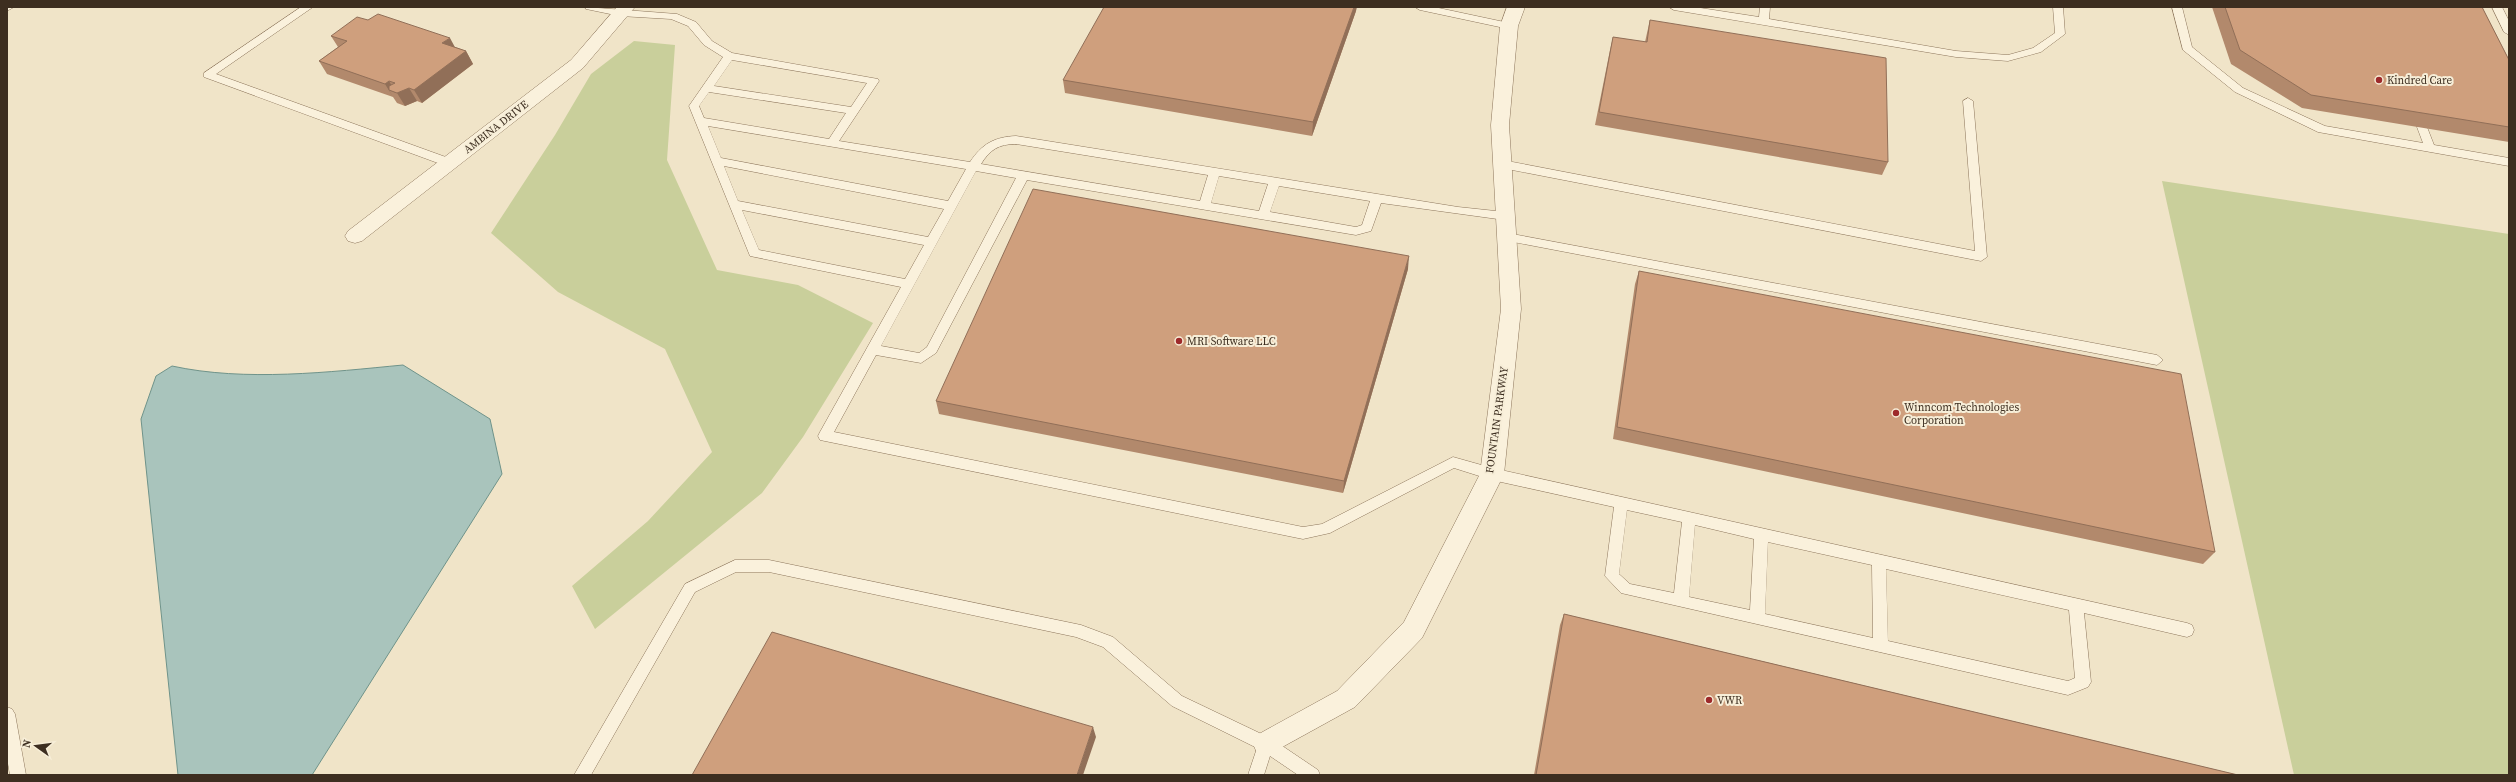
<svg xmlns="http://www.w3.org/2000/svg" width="2516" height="782" font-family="'Source Serif 4',serif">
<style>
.green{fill:#c9cf9b}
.water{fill:#a9c4bc;stroke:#6f938a}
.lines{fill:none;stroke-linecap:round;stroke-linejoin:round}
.service-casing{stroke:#8d765c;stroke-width:1}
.minor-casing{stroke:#8d765c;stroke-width:1}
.service{fill:#faf1dc;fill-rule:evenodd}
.minor{fill:#faf1dc;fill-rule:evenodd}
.wall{fill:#b2896c}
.shaded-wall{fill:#916f58}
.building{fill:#cf9f7d;stroke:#916f58}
.poi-dot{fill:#9e2a2b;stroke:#f7eed8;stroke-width:1.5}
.labels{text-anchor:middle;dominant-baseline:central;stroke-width:4;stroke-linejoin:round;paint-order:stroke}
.poi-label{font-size:11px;fill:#3d2e20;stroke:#f7eed8;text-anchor:start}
.street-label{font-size:11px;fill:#3d2e20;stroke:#f7eed8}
</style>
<rect width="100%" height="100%" fill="#f0e4c8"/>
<path class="green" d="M 634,41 L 675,45 L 667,160 L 717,270 L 798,285 L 873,323 L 803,437 L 762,493 L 595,629 L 572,586 L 648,521 L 712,452 L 665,349 L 558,292 L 491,233 L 555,135 L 591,74 Z
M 2162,181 L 2509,234 L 2509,775 L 2294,775 Z"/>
<path class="water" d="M 403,365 L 490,419 L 502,474 L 312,775 L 178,775 L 141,419 L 156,376 L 172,366 C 245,382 330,372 403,365 Z"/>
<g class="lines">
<defs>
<path id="service" d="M 7,7 L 14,7 L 7,11 Z
M 301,7 L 313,7 L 216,74 L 454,160 L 456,163 L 454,166 L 446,166 L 204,77 L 204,73 Z
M 585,7 L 677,14 L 696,22 L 712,41 L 732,53 L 878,79 L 879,81 L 839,141 L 970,162 C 982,144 994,137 1016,136 L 1458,207 L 1505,212 L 1511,216 L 1505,220 L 1381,203 L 1371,231 L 1356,235 L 1027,180 L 936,353 L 921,363 L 876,355 L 834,432 L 1303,527 L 1322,524 L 1453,457 L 1492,468 L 2187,623 L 2192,625 L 2194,630 L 2192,635 L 2187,637 L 2084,613 L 2091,682 L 2088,687 L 2068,695 L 1621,593 L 1605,576 L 1614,507 L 1492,480 L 1454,468 L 1330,533 L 1303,539 L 820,440 L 818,436 L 820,432 L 901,287 L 750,256 L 689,106 L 723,57 L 704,45 L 688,26 L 671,19 L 620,16 L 586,9 ZM 732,60 L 867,83 L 851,107 L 714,86 ZM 709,92 L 846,113 L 829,139 L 704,118 L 699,106 ZM 708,126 L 966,169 L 948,201 L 721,158 ZM 1016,144 L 1208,175 L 1200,201 L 981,164 C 990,150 998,144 1016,144 ZM 724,166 L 944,209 L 928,237 L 738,201 ZM 976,171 L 1016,178 L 927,347 L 919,353 L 881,346 ZM 1219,176 L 1268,184 L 1259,211 L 1211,203 ZM 1279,186 L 1370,201 L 1362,225 L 1356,227 L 1270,212 ZM 742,210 L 924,245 L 905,279 L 759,250 ZM 1627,510 L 1682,522 L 1674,593 L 1630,584 L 1619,574 ZM 1695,525 L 1754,539 L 1750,610 L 1689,597 ZM 1768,542 L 1872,565 L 1873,638 L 1765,614 ZM 1886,569 L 2069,610 L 2075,678 L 2068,681 L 1888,641 Z
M 1415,7 L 1434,7 L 1509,23 L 1514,26 L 1509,29 L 1420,10 Z
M 1669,7 L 1694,7 L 1759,17 L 1760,7 L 1770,7 L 1769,19 L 1956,51 L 2008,55 L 2033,48 L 2055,33 L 2053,7 L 2063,7 L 2065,34 L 2041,52 L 2008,61 L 1956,57 L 1674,10 Z
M 2172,7 L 2182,7 L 2192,47 L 2243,88 L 2325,126 L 2423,143 L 2411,111 L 2416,107 L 2420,109 L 2434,145 L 2509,158 L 2509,166 L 2318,132 L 2235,92 L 2183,50 Z
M 2492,7 L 2502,7 L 2509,21 L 2509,35 L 2504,32 Z
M 1968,98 L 1973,101 L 1987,257 L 1981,261 L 1502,168 L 1496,164 L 1502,160 L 1975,251 L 1963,101 Z
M 1507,233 L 2157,355 L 2163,360 L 2157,365 L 1503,240 L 1501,237 L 1503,234 Z
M 735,560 L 769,560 L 1081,625 L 1113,637 L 1182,696 L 1272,739 L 1318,770 L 1320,775 L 1298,775 L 1270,756 L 1264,775 L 1248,775 L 1257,748 L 1172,706 L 1103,647 L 1076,637 L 769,572 L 736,572 L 695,592 L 591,775 L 574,775 L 685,584 Z
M 7,707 L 12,709 L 15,714 L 26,775 L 10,775 L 7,758 Z"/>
<path id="minor" d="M 617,7 L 635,7 L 583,68 L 362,241 L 355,243 L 348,241 L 345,236 L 348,231 L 571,60 Z
M 1507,7 L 1525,7 L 1518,26 L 1509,125 L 1521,309 L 1504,474 L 1422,638 L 1355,707 L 1266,756 L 1257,753 L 1253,744 L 1257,735 L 1337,691 L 1404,622 L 1480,474 L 1501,309 L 1491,125 L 1500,26 Z"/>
</defs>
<use href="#service" class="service-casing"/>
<use href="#minor" class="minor-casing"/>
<use href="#service" class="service"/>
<use href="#minor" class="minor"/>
</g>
<path class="wall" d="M 2212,7 L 2482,7 L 2509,60 L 2509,142 L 2302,108 L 2231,64 Z
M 1356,11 L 1312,136 L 1065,93 L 1063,80 Z
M 1650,20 L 1888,162 L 1882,175 L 1595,125 L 1610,50 L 1613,37 L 1645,42 L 1647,33 Z
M 331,36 L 455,47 L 466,51 L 473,64 L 422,103 L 417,101 L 405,106 L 397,103 L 393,97 L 327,74 L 319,61 L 338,47 Z
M 1408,269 L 1343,493 L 939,414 L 936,401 Z
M 1639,271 L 2215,552 L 2203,564 L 1613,439 L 1635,284 Z
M 1564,614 L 2238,775 L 1534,775 L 1560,625 Z"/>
<path class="shaded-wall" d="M 1354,7 L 1357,7 L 1356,11 L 1312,136 L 1313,122 Z
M 450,38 L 457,51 L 442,43 Z
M 466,51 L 473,64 L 422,103 L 414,90 Z
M 389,81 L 396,93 L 389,90 L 393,97 L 385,84 Z
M 409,88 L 417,101 L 405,106 L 397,93 Z
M 1409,256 L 1408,269 L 1343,493 L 1344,481 Z
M 1093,727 L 1096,737 L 1083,775 L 1077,775 Z"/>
<path class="building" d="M 1104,7 L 1354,7 L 1313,122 L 1063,80 Z
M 2225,7 L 2482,7 L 2509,60 L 2509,127 L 2311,95 L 2240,50 Z
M 378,14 L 450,38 L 442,43 L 466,51 L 414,90 L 409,88 L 397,93 L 389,90 L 389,86 L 395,83 L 389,81 L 385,84 L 319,61 L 347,41 L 331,36 L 357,17 L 368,20 Z
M 1650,20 L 1886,58 L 1888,162 L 1599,112 L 1613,37 L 1647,42 Z
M 1033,189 L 1409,256 L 1344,481 L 936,401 Z
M 1639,271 L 2181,374 L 2215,552 L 1617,427 Z
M 1564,614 L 2238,775 L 1536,775 Z
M 772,632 L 1093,727 L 1077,775 L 692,775 Z"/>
<g class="poi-dot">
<circle cx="2379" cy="80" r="4"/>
<circle cx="1179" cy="341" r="4"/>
<circle cx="1896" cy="413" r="4"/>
<circle cx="1709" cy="700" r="4"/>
</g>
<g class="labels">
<g class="poi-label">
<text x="2387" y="80">Kindred Care</text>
<text x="1187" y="341">MRI Software LLC</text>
<text x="1904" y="407">Winncom Technologies<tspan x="1904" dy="13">Corporation</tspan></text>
<text x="1717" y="700">VWR</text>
</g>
<g class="street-label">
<text transform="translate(496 127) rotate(-38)">AMBINA DRIVE</text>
<text transform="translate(1497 420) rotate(-82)">FOUNTAIN PARKWAY</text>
</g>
</g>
<rect width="2516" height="782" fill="none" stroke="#3d2e20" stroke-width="16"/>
<g transform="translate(36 746) rotate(284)" stroke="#f7eed8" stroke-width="3" paint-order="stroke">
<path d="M0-3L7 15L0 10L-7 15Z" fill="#3d2e20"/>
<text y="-6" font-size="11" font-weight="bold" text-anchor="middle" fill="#3d2e20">N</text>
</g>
</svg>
